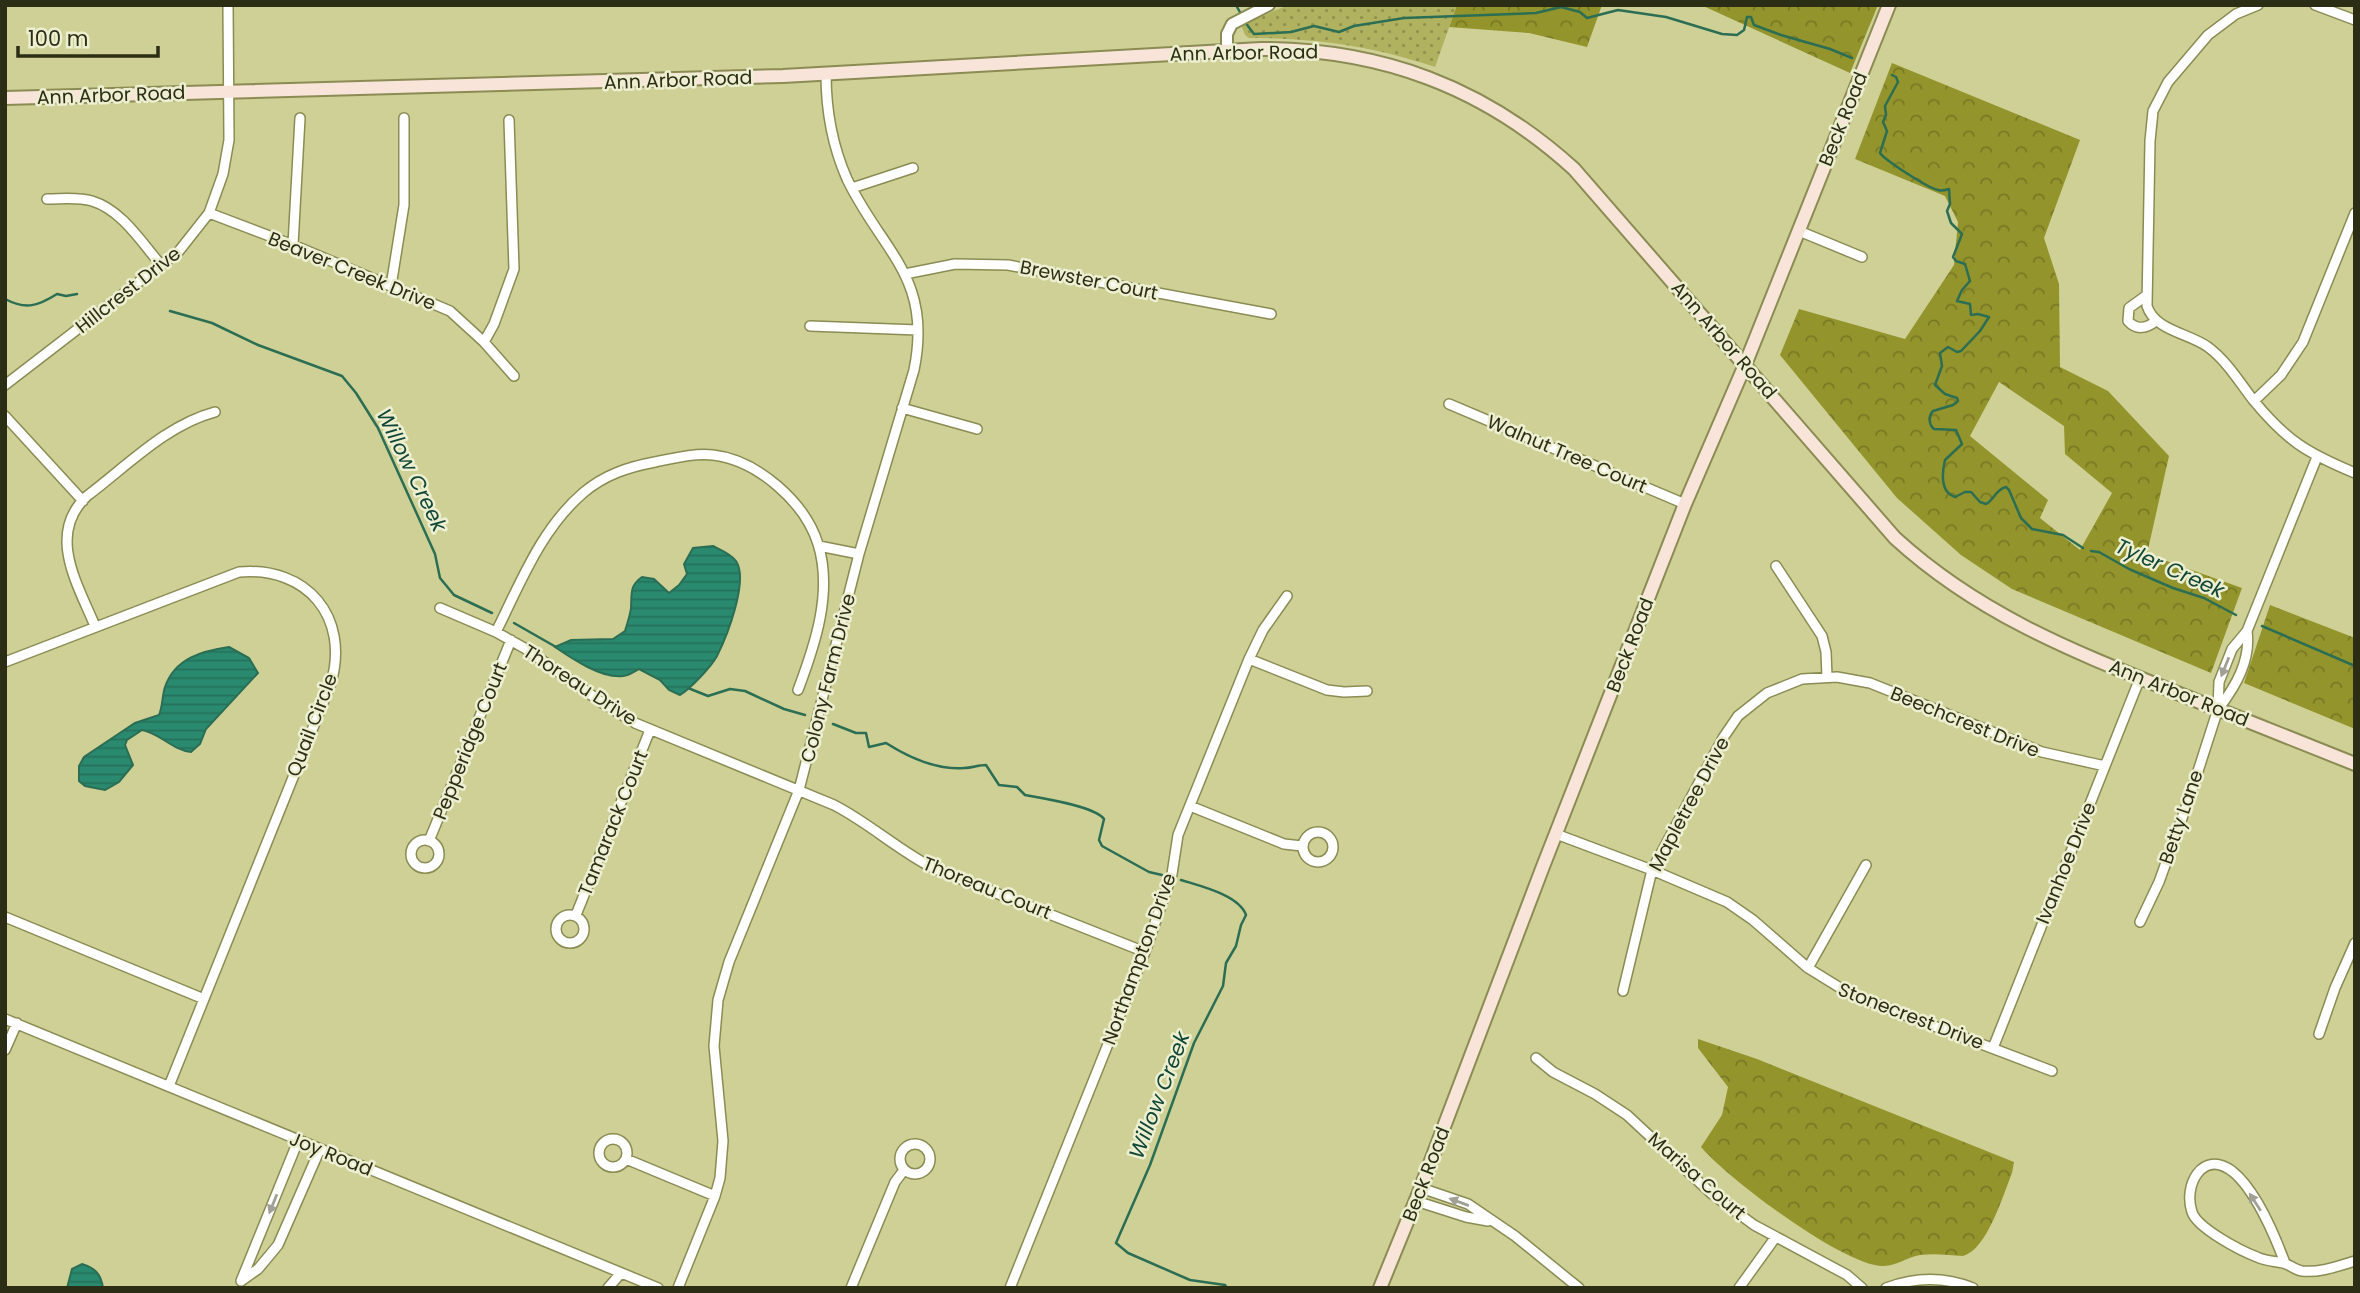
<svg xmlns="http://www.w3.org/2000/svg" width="2360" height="1293" font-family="Poppins,sans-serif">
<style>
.forest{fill:url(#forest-crowns);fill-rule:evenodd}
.park{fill:url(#park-dots)}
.water{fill:url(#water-rules);stroke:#2b6e54;stroke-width:2}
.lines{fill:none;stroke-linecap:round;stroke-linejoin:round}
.stream{stroke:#2b6e54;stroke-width:2.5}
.minor-casing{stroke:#8a8c53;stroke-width:12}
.tertiary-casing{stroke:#8a8c53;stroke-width:14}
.secondary-casing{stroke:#8a8c53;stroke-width:16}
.minor{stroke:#fff;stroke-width:9}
.tertiary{stroke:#fff;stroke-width:10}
.secondary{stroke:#f9e4d9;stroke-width:12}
.oneway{fill:#a0a096}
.labels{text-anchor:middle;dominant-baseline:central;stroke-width:5;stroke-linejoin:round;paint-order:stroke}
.street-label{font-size:19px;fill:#2c2d15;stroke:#edefd1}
.water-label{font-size:21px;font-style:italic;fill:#114637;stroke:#edefd1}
</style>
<defs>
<pattern id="forest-crowns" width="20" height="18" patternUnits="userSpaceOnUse" patternTransform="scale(1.75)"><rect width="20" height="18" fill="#93942b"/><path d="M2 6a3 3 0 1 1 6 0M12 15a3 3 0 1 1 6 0" fill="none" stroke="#787924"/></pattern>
<pattern id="park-dots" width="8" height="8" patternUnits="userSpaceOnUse" patternTransform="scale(1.75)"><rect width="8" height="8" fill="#b0b260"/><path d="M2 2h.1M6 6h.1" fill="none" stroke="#8f914e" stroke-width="1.8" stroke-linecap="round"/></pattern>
<pattern id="water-rules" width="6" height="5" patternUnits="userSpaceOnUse" patternTransform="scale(1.75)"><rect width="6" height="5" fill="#2a8a6f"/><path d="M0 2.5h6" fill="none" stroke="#24715a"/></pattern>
</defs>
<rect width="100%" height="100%" fill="#ced095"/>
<path class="forest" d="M 1457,5 L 1602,5 L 1587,47 L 1529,33 L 1449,27 Z
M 1701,5 L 1878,5 L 1850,73 Z
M 1892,63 L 2080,140 L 2044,238 L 2059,284 L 2060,367 L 2108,391 L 2169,456 L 2147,554 L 2242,588 L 2211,673 L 2012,589 L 1961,555 L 1897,498 L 1780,355 L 1799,309 L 1905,339 L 1954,265 L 1958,222 L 1945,196 L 1855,159 ZM 1999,382 L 2064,426 L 2065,454 L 2112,493 L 2080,550 L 2040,518 L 2048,500 L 1970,436 Z
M 2270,605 L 2355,638 L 2355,729 L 2244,683 Z
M 1698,1039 L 1757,1059 L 2014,1162 L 2012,1173 C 2003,1195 1987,1250 1963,1256 C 1950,1255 1934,1253 1920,1255 C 1908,1257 1896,1266 1884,1266 C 1846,1268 1727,1178 1701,1147 L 1722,1115 L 1728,1087 L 1698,1048 Z"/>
<path class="park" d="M 1288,5 L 1457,5 L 1435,67 C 1372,46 1315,38 1249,38 L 1245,35 L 1242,27 L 1244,24 Z"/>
<path class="water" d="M 713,546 C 721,550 731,554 736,561 C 749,580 727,636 717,656 C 711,667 691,688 680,695 L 669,690 L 660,680 L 639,669 C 634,672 628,676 623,676 C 602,679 571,658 555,647 L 571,640 L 613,639 L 625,631 C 627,624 630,616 631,608 C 632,595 629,586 642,577 L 654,579 L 669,593 L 679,585 L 687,574 L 684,564 L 693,548 Z
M 229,647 L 249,658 L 258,673 L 206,729 L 200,744 L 191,752 C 172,750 160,733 142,730 L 127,740 L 125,745 L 133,765 L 119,782 L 105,790 L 85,786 L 79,781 L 79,766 L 84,757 L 135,723 L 159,715 C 163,705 162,696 165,687 C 175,658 202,651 229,647 Z
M 82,1264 C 95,1268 101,1274 103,1288 L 67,1288 L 72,1269 Z"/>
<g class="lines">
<path class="stream" d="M 1236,5 L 1242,16
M 1245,22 L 1254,34 L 1291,32 L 1314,26 L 1339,32 L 1354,26 L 1404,18 L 1536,13 L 1561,7 L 1580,12 L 1587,18 L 1618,10 L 1666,17 L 1722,34 L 1737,35 L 1744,30 L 1747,17 L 1751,17 L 1754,25 L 1781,35 L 1830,49 L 1852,58
M 1892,75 L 1896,77 L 1898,82 L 1885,106 L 1886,115 L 1883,122 L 1887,131 L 1880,153 C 1886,161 1928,188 1938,190 C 1941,191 1946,190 1949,189 L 1950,204 L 1947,211 L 1951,223 L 1962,234 L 1953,257 L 1956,261 L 1965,264 L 1970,281 L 1962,290 L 1957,301 L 1970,304 L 1971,315 L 1978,314 L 1989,317 L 1980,331 L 1961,351 L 1957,352 L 1948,347 L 1940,353 L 1942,366 L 1935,385 L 1945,394 L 1957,398 L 1958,401 L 1953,405 L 1933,411 C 1928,416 1929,425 1934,429 L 1956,430 L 1962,444 L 1945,460 C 1942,473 1940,492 1955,497 L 1965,492 L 1971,492 L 1980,502 L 1986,504 C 1994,500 1996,489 2006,487 L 2009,490 L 2021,518 L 2032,529 L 2063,535 L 2083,548
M 5,299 C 26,310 38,306 57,294 L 66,296 L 77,294
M 170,311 L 212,323 L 258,345 L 342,376 L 356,393 L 378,428 L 435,554 L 440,578 L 454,595 L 492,613
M 2091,551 L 2099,552 L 2129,569 L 2173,588 L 2204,598 L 2236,615
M 514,623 L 556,647
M 2262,626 L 2355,666
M 688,688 L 708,696 L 730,689 L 745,691 L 784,709 L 805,715
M 833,724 L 856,733 L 866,733 L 869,747 L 886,743 C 908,757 937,770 964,768 C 972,768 978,765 986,765 L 999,785 L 1017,787 L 1025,795 C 1041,798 1095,806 1104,819 L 1099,840 L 1102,846 L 1149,872 L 1162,875
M 1181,880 C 1200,886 1239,895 1246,915 L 1241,925 L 1236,946 L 1226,963 L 1223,986 L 1194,1043 L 1150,1165 L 1116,1243 L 1128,1253 L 1190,1280 L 1225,1285 L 1227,1288"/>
<defs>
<path id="minor" d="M 2258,5 L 2236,14 L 2208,35 L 2168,82 L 2153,111 L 2150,141 L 2147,306 C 2155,331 2189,333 2208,347 C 2227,361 2240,383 2254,401 C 2287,441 2307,453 2355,473
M 2315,5 L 2355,20
M 852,188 L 913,168
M 47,199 C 62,199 78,197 92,201 C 122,210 142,243 161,265
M 209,213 L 293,245 L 450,311 L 484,342 L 514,376
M 1799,231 L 1862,257
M 293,245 L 300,118
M 905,274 L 955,264 L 1008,265 L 1271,314
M 391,286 L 404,205 L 404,118
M 2147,295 L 2129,308 L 2128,321 C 2137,331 2147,328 2156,321
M 810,326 L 918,330
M 484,342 L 494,324 L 514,269 L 509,120
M 5,385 L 179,251 L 209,213 L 223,174 L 229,140 L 228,5
M 2254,401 L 2281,375 L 2303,342 L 2355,213
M 1449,404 L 1685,504
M 902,408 L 977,429
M 5,416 L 83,501
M 819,546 L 859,554
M 1776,566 L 1822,636 L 1826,652 L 1827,677
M 440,608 L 496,632 L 526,649 L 604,704 L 635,723 L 834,805 C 869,823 898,850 933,868 L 1145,952
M 95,626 C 78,585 46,534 87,496 C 127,466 166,425 215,412
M 496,632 C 520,584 541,529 583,493 C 604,475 628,467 655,462 C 675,458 694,453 713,455 C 757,460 805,502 818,544 C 833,592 815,645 798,690
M 1249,659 L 1327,690 L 1344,692 L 1367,691
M 5,662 L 239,572 C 307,566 350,617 331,683 L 169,1086
M 2219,708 C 2236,686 2251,660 2247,631
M 1190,806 L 1284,844 L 1302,846
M1303 847a15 15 0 1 1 30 0a15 15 0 1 1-30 0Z
M 1556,834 L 1652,870 L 1727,902 L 1753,920 L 1808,968 L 1850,994 L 2052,1071
M411 854a14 14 0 1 1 28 0a14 14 0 1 1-28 0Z
M 429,841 L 511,640
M556 929a14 14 0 1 1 28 0a14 14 0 1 1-28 0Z
M 576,915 L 650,730
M 5,917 L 204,999
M 2140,922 L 2159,882 L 2190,796 L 2218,709 L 2219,682 L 2232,649 L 2247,631 L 2317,457
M 1808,968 L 1866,865
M 1623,991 L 1652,870 L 1723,738 L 1738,716 L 1767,693 L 1802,679 L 1837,677 L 1870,683 L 2042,752 L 2105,766
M 5,1019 L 658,1288
M 2319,1034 L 2335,988 L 2355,943
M 1993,1048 L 2140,678
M 5,1050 L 17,1023
M 1536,1058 L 1553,1072 L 1595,1094 L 1627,1115 L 1712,1194 L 1754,1225 L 1847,1275 L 1862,1288
M599 1153a14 14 0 1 1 28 0a14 14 0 1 1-28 0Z
M 298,1141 L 241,1281 L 258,1269 L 278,1245 L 320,1149
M900 1159a15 15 0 1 1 30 0a15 15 0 1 1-30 0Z
M 626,1159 L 715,1196
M 1421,1188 L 1468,1204 L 1515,1236 L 1579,1288
M 1416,1201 L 1466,1217 L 1488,1221
M 2285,1263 C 2275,1236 2255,1189 2232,1171 C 2202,1149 2183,1186 2192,1212 C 2197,1228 2241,1251 2257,1257 C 2265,1261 2274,1261 2283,1263 C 2289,1264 2295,1270 2302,1271 C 2320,1273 2338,1266 2355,1261
M 608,1288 L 621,1273
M 678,1288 L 715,1196 L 720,1178 L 723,1141 L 714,1046 L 718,1000 L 729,962 L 799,790 L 859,554 L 914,370 C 933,277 882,252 847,179 C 832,145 826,111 826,74
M 851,1288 L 895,1182 L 904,1170
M 1010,1288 L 1145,952 L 1172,874 L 1178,835 L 1249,659 L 1263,630 L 1287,596
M 1739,1288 L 1775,1238
M 1886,1288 C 1915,1277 1943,1276 1973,1288"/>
<path id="tertiary" d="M 1227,51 L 1227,34 L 1232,24 L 1269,5"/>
<path id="secondary" d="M 5,98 L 783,76 L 1261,49 C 1381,49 1484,87 1574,169 L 1895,538 C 1976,612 2067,649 2167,689 C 2230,714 2292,739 2355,764
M 1380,1288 L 1418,1195 L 1542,869 L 1685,504 L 1745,365 L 1889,5"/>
</defs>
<use href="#minor" class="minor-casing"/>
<use href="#tertiary" class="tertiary-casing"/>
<use href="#secondary" class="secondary-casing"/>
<use href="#minor" class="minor"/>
<use href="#tertiary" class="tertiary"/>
<use href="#secondary" class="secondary"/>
</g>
<defs><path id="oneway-solid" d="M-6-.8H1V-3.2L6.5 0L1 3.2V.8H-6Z" transform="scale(1.75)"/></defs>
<g class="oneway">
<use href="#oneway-solid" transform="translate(2225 667) rotate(112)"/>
<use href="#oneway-solid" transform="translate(1459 1202) rotate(-160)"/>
<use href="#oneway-solid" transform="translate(2255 1202) rotate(-123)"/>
<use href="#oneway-solid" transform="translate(273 1204) rotate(112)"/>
</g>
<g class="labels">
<g class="street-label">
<text transform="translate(1244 53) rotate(-1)">Ann Arbor Road</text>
<text transform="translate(678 80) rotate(-2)">Ann Arbor Road</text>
<text transform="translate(111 95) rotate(-2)">Ann Arbor Road</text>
<text transform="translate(1843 119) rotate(-68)">Beck Road</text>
<text transform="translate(352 271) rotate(22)">Beaver Creek Drive</text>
<text transform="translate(1089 280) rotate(11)">Brewster Court</text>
<text transform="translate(128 290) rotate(-38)">Hillcrest Drive</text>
<text transform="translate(1724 340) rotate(49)">Ann Arbor Road</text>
<text transform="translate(1567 454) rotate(23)">Walnut Tree Court</text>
<text transform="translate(1630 645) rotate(-69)">Beck Road</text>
<text transform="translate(828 678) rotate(-76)">Colony Farm Drive</text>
<text transform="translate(580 685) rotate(33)">Thoreau Drive</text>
<text transform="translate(2179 693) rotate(22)">Ann Arbor Road</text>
<text transform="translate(1965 722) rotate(22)">Beechcrest Drive</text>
<text transform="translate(312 725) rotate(-69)">Quail Circle</text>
<text transform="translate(470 741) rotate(-68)">Pepperidge Court</text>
<text transform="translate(1689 804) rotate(-62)">Mapletree Drive</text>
<text transform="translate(2181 817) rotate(-71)">Betty Lane</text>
<text transform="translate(613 823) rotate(-68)">Tamarack Court</text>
<text transform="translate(2066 863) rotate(-68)">Ivanhoe Drive</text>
<text transform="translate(987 888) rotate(22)">Thoreau Court</text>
<text transform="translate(1139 959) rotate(-70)">Northampton Drive</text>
<text transform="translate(1911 1016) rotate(21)">Stonecrest Drive</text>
<text transform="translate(331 1154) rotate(22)">Joy Road</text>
<text transform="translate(1426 1174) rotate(-69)">Beck Road</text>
<text transform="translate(1697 1176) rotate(41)">Marisa Court</text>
</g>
<g class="water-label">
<text transform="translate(412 470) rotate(64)">Willow Creek</text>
<text transform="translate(2170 568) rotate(24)">Tyler Creek</text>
<text transform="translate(1159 1095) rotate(-69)">Willow Creek</text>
</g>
</g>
<rect width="2360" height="1293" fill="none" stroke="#2c2d15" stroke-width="14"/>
<path d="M18 46v10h140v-10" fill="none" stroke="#2c2d15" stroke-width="3.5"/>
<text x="28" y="46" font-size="21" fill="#2c2d15" stroke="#edefd1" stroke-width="5" paint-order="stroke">100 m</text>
</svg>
